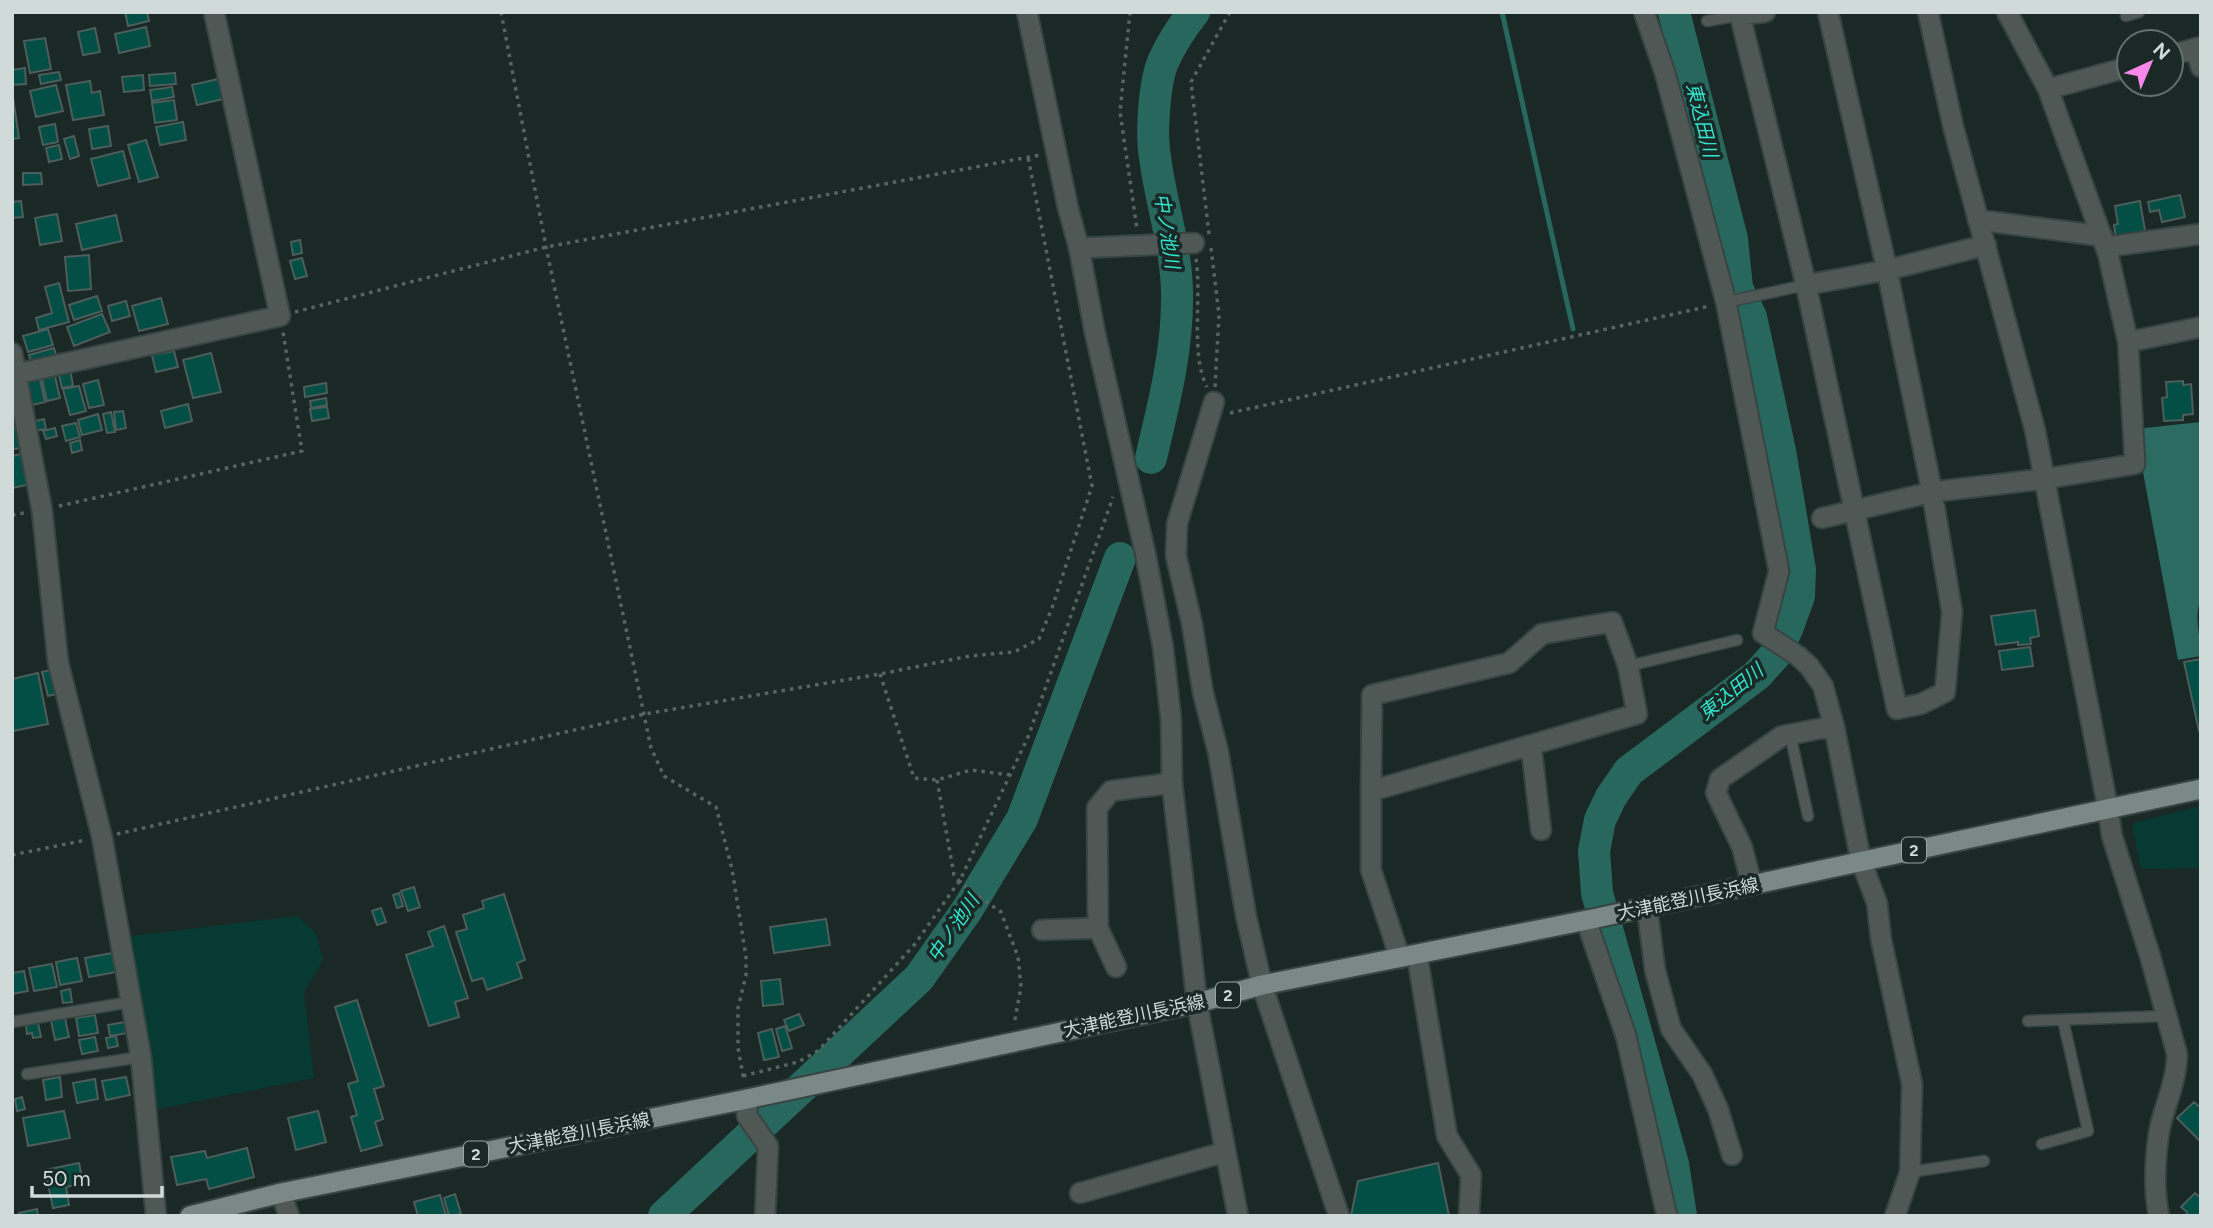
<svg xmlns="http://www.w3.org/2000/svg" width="2213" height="1228" font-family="Figtree,'Noto Sans JP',sans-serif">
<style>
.green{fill:#063a33}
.forest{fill:#2c6b62}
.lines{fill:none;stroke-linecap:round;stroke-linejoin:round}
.stream{stroke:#28675e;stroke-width:5}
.river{stroke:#28675e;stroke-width:32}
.building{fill:#034e45;stroke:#4c5d5a;stroke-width:2}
.service-casing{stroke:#374542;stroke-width:13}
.minor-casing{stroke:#374542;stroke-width:23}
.tertiary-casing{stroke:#374542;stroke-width:23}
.primary-casing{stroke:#374542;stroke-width:23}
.path{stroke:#576461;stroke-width:3.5;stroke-dasharray:3.5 5;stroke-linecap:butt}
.service{stroke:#505856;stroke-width:10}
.minor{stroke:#505856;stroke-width:19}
.tertiary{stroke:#505856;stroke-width:19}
.primary{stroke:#7a8986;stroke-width:19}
.labels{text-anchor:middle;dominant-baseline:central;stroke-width:7;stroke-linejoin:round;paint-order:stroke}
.shield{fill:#1a2926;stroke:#99a5a3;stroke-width:2}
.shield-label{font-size:16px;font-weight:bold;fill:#d0dad8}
.street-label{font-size:18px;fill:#d0dad8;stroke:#1a2926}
.water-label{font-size:19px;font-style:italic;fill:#31e6cf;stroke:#1a2926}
</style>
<rect width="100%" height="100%" fill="#1a2926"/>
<path class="green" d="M 2201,806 L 2201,868 L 2141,869 L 2132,826 L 2136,822 Z
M 297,916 L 316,933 L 323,959 L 304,993 L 314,1078 L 152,1110 L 131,936 Z"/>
<path class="forest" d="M 2201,422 L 2201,598 C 2193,618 2201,634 2201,656 L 2178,660 L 2135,429 Z"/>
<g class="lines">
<path class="stream" d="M 1502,12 L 1573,329"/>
<path class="river" d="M 1674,12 L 1732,239 L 1737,288 L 1751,317 L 1780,451 L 1800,570 L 1799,596 L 1787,629 L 1775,655 L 1757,675 L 1629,771 L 1611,797 L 1600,820 L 1594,851 L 1597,893 L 1673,1164 L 1681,1216
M 1151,458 C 1163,406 1177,354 1177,300 C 1178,251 1161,205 1155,157 C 1151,134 1154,84 1163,62 C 1171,44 1182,27 1194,12
M 664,1216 L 919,978 L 967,910 L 1022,819 L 1120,558"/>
</g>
<path class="building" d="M 125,12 L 147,12 L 149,21 L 128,26 Z
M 146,27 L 150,46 L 119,53 L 115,34 Z
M 95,28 L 100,52 L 83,55 L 78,32 Z
M 45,38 L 51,69 L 30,73 L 24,41 Z
M 25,68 L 26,84 L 12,85 L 12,70 Z
M 59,72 L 61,80 L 41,84 L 39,75 Z
M 175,73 L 176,84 L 150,86 L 149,75 Z
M 143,75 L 144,90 L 124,92 L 122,77 Z
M 218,79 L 223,99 L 197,105 L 192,85 Z
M 90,81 L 92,93 L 100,91 L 104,115 L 73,120 L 66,85 Z
M 56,85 L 63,111 L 36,117 L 30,91 Z
M 172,87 L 174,97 L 152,101 L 150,90 Z
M 12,91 L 19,138 L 12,139 Z
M 174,100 L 177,120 L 155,123 L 152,103 Z
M 183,122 L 186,140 L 160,145 L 156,127 Z
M 55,124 L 58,142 L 43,145 L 39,127 Z
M 108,126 L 111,146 L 92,149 L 89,129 Z
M 74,136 L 79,156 L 70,159 L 64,139 Z
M 146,140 L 158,177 L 139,182 L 128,145 Z
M 59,145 L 62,159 L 49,162 L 46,148 Z
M 123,151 L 130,178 L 98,186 L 91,159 Z
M 23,173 L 41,173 L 42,184 L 23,185 Z
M 2180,195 L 2185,217 L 2162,222 L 2159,210 L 2150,212 L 2148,202 Z
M 21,201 L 23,217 L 12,218 L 12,202 Z
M 2140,201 L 2145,231 L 2138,232 L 2139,238 L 2116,241 L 2114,225 L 2118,224 L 2115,206 Z
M 57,214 L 62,241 L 40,245 L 35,218 Z
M 116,215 L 122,241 L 82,250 L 76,224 Z
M 300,240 L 302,253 L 293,255 L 291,242 Z
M 89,255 L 91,289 L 68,291 L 65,257 Z
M 302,258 L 307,276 L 295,279 L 290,261 Z
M 59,283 L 69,322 L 39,330 L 36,318 L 52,313 L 45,287 Z
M 97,296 L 102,311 L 74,320 L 69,305 Z
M 161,298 L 168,324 L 139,331 L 132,306 Z
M 126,301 L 130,316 L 112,321 L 108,306 Z
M 102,314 L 110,332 L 74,346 L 67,327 Z
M 48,329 L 53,345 L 28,352 L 23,336 Z
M 54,348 L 58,362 L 33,369 L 29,355 Z
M 174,351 L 178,367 L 156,372 L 152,355 Z
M 211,353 L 221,392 L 193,398 L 183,360 Z
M 70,369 L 73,386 L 62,388 L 58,371 Z
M 39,375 L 45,402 L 32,405 L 26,378 Z
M 55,376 L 60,398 L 47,401 L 42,379 Z
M 98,380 L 104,405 L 89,408 L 83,384 Z
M 2183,381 L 2183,385 L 2191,384 L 2193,414 L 2183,415 L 2183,420 L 2164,421 L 2162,398 L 2167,397 L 2166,382 Z
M 326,383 L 327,393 L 305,397 L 304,387 Z
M 79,386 L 86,411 L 70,415 L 63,389 Z
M 326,398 L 327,405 L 311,408 L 310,401 Z
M 188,404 L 192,421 L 165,428 L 161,411 Z
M 327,407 L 329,418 L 312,421 L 310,409 Z
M 123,411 L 126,428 L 116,430 L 114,412 Z
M 111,412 L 115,432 L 107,433 L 103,414 Z
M 98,414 L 102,430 L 82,435 L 78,420 Z
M 44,419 L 46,429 L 34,431 L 32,422 Z
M 76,423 L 80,437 L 66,441 L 62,426 Z
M 24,427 L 26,448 L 12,449 L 12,429 Z
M 55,428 L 57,436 L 46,439 L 43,431 Z
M 80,440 L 82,450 L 72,453 L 70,443 Z
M 21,454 L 27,485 L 12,488 L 12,456 Z
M 2035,610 L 2039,636 L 2030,638 L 2031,644 L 2018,645 L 2018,642 L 1996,645 L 1991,616 Z
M 2030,647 L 2033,666 L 2002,670 L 1999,651 Z
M 2201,659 L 2201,731 L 2199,731 L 2184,662 Z
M 54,669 L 60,693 L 48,696 L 42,672 Z
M 38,673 L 48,724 L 13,731 L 12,679 Z
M 414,887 L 420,907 L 408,911 L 401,891 Z
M 399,893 L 403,906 L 397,908 L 393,895 Z
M 504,894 L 525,960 L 517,963 L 522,978 L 487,990 L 483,978 L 472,981 L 456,932 L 467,929 L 463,915 L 484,908 L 482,901 Z
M 381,908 L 386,922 L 377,925 L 372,911 Z
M 826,919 L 830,945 L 774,953 L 770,927 Z
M 444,926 L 468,998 L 455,1002 L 459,1017 L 429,1026 L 406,955 L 433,946 L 428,932 Z
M 112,953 L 116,972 L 89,977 L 85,958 Z
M 77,958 L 82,981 L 60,985 L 56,962 Z
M 52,964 L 57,987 L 34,991 L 29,968 Z
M 24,971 L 28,991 L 12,994 L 12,973 Z
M 780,979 L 783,1004 L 763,1006 L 761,981 Z
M 70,989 L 72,1002 L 63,1003 L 61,991 Z
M 357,1000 L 384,1086 L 374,1089 L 383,1119 L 375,1122 L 382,1145 L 361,1151 L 351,1117 L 357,1115 L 348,1084 L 358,1081 L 335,1007 Z
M 799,1014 L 804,1025 L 789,1031 L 784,1020 Z
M 95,1015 L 98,1033 L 79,1036 L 76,1018 Z
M 65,1018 L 69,1037 L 55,1040 L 51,1021 Z
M 125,1022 L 127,1033 L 110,1036 L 108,1025 Z
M 38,1023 L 41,1037 L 33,1038 L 32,1033 L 27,1034 L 26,1025 Z
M 785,1026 L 792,1048 L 782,1051 L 776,1029 Z
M 772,1029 L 779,1057 L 764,1060 L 758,1033 Z
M 116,1036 L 118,1046 L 108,1048 L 106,1038 Z
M 95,1037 L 98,1051 L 82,1054 L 79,1040 Z
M 60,1077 L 62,1097 L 46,1100 L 43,1080 Z
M 126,1077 L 130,1095 L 106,1100 L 102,1081 Z
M 95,1079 L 98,1099 L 77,1103 L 73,1083 Z
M 22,1097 L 25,1109 L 17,1111 L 15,1099 Z
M 2194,1102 L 2201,1108 L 2201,1142 L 2177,1118 Z
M 64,1111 L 70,1138 L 28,1146 L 23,1118 Z
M 318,1111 L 326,1142 L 296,1150 L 288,1118 Z
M 247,1148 L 254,1177 L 209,1189 L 206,1179 L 177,1185 L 171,1157 L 205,1151 L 207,1158 Z
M 79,1163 L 83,1183 L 66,1187 L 69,1205 L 53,1208 L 45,1170 Z
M 1438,1163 L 1449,1216 L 1351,1216 L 1358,1181 Z
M 2195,1193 L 2201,1198 L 2201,1216 L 2186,1216 L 2187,1212 L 2181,1207 Z
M 455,1194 L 461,1214 L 449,1216 L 444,1198 Z
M 440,1195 L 446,1216 L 418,1216 L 414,1202 Z
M 37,1209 L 38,1216 L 20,1216 L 19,1213 Z"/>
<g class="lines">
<defs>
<path id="service" d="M 2126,16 L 2139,12
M 1707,21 L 1740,15
M 1726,302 L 1806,285
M 1628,666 L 1737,640
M 1790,734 L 1808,816
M 2028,1021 L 2167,1016
M 12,1022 L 130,1002
M 27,1074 L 141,1057
M 2042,1144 L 2088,1131 L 2063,1020
M 1910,1172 L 1984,1161"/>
<path id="minor" d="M 1644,12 L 1665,73 L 1726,302 L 1779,571 L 1763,633 L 1798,656 L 1809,666 L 1823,686 L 1834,726 L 1861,861 L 1877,903 L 1881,939 L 1912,1084 L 1910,1172 L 1895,1216
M 1765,12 L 1740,15 L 1806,285 L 1897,709 L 1921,704 L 1945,692 L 1952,612 L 1932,492 L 1887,270 L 1828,12
M 2007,12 L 2048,89
M 2196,48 L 2201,67
M 2171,55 L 2201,47
M 1978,220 L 2102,236
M 2106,247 L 2201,234
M 1079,248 L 1194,243
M 1806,285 L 1887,270 L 1986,245
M 2128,342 L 2201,327
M 12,353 L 42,510 L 58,662 L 102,837 L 141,1057 L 156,1216
M 12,375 L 280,316 L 214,12
M 1214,402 L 1177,524 L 1176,556 L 1192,624 L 1203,693 L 1218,751 L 1246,916 L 1262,985 L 1339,1216
M 1822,518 L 1932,492 L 2044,479 L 2135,464 L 2128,342 L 2108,254 L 2048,89 L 2129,67
M 1371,791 L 1372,695 L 1509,663 L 1542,634 L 1612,622 L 1628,666 L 1637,714 L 1531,745
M 2108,809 L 2112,836 L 2150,956 L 2177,1054 C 2177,1078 2167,1100 2161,1123 C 2155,1149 2153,1190 2159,1216
M 1752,885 L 1742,847 L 1716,793 L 1720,779 L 1782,736 L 1834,726
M 1647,907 L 1655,970 L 1671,1029 L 1702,1074 L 1718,1109 L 1732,1155
M 1586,920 L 1626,1036 L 1667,1216
M 1042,930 L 1098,928
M 1417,955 L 1447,1136 L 1471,1175 L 1469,1216
M 1400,958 L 1371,870 L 1371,791 L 1531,745 L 1541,830
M 1116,967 L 1098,928 L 1097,808 L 1111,791 L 1172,783
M 747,1099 L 747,1116 L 768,1146 L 765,1216
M 281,1193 L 289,1216
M 1080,1193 L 1225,1152"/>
<path id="tertiary" d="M 1027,12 L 1068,208 L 1079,248 L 1095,333 L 1145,552 L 1163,647 L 1171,720 L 1172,783 L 1197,1003 L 1238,1216
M 1928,12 L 1953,126 L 2035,430 L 2108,809"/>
<path id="primary" d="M 190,1216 L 281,1193 L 747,1099 L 1197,1003 L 1262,985 L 1592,919 L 2201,789"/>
</defs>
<use href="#service" class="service-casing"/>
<use href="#minor" class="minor-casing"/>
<use href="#tertiary" class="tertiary-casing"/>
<use href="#primary" class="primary-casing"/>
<path class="path" d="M 501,12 L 546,247 L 651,748 L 664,776 L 716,807 L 732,869 L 746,957 L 746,975 L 738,1008 L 738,1048 L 744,1081
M 1130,12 L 1120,112 L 1137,229
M 1209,234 L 1191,82 L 1230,12
M 1211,248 L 1219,315 L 1215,387
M 1196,259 C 1202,296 1190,354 1207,387
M 295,312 L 546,247 L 1040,155
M 1230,413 L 1710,306
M 59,506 L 302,451 L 283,332
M 12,515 L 24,513
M 880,674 L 914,778 L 937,780 L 971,770 L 1010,775
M 937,780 L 954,875 L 960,882
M 117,834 L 645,714 L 880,674 L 970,656 L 1014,652 L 1039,639 L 1052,608 L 1092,486 L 1028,157
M 12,855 L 86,840
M 960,880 L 960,883 L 1001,912 L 1018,957 L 1021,987 L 1014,1025
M 743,1076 L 798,1062 L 819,1050 L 915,944 L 960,880 L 1028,737 L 1113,497"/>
<use href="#service" class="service"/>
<use href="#minor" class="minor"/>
<use href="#tertiary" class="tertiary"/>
<use href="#primary" class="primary"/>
</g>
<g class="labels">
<g class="shield">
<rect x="1902" y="837.5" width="24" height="25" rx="5"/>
<rect x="1216" y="982.5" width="24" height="25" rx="5"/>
<rect x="464" y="1141.5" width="24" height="25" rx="5"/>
</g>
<g class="shield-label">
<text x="1914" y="850">2</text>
<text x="1228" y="995">2</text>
<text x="476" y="1154">2</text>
</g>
<g class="street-label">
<text transform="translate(1688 899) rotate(-12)">大津能登川長浜線</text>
<text transform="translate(1134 1016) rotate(-12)">大津能登川長浜線</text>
<text transform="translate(579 1133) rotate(-11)">大津能登川長浜線</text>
</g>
<g class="water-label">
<text transform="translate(1702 120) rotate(76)">東込田川</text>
<text transform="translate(1167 231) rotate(81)">中ノ池川</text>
<text transform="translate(1731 692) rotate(-39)">東込田川</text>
<text transform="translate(953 928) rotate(-56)">中ノ池川</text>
</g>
</g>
<rect width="2213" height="1228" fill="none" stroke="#d0dad8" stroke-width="28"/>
<g transform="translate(2150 63) rotate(44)"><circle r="33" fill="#1a2926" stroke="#63706d" stroke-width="2"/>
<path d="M0-5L12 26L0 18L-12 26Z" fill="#f888ea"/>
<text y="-10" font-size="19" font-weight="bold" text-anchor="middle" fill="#d0dad8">N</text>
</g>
<path d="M32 1186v10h130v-10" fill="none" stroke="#d0dad8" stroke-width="3.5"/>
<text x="42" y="1186" font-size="21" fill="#d0dad8" stroke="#1a2926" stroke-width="5" paint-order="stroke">50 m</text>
</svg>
